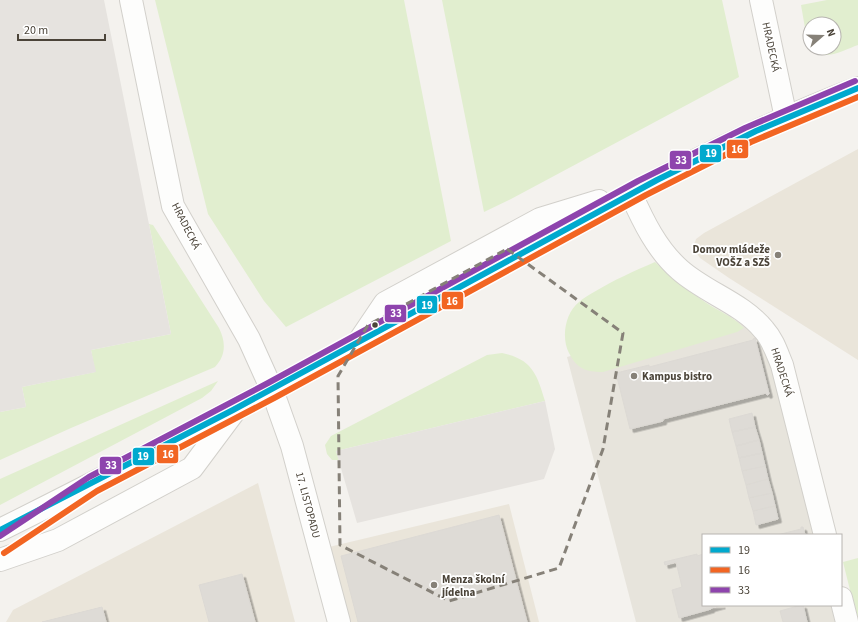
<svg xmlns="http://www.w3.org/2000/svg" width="858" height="622" font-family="'Source Sans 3',sans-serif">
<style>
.residential{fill:#e7e4dc}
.education{fill:#eae5da}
.green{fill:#e1eecf}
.parking{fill:#e6e3df}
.building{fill:#dedbd6;stroke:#dcd9d4;filter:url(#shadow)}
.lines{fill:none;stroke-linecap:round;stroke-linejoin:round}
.minor-casing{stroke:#d2d0cb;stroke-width:24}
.minor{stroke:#fdfdfc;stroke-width:22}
.bus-1-casing{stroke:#fff;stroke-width:9}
.bus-2-casing{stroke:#fff;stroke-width:9}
.bus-3-casing{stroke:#fff;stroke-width:9}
.bus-1{stroke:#00a9ce;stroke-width:6}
.bus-2{stroke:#f26522;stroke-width:6}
.bus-3{stroke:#8e44ad;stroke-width:6}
.marked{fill:none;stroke:#868178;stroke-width:3;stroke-dasharray:8 5;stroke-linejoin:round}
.poi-dot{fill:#868178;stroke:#fff;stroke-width:1.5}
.bus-dot{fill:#4b4439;stroke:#fff;stroke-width:1.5}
.labels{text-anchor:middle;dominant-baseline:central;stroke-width:3.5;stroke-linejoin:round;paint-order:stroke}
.street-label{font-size:11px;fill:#4b4439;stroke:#fff}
.poi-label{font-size:11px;font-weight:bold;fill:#4b4439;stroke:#fff;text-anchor:start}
.line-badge{stroke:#fff;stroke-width:1.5}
.badge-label{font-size:11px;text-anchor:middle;font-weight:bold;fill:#fff}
</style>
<defs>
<filter id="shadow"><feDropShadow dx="3.5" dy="3.5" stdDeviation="0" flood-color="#0004"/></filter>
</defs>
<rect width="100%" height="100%" fill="#f4f2ee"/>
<path class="residential" d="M 717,317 L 744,322 L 764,339 L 819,535 L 703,535 L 703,605 L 836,605 L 840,622 L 636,622 L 567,357 Z"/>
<path class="education" d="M 858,149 L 858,360 L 729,278 L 700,258 L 693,248 L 696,239 L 704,233 Z
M 258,483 L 295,622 L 6,622 L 13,610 Z
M 509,504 L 539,622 L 348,622 L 329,547 Z"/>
<path class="green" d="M 155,0 L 404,0 L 451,241 L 286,327 L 264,301 L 208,214 Z
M 442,0 L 722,0 L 739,77 L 511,199 L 484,212 Z
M 827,0 L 858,0 L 858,45 C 844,50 822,63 811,48 L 834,48 L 834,24 L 810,24 L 810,47 L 808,45 L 801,5 Z
M 149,224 L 153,225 L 219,328 C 226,342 226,356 215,367 L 71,428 L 0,460 L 0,412 L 26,407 L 22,387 L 95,372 L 91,350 L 171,334 Z
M 655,262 C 671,276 687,290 705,302 C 718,311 733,316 744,328 L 737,332 L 603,372 C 586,372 577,369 569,353 C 561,338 565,313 579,302 C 583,298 589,295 594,292 C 614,280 634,271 655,262 Z
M 502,353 C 532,359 537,374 545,401 L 336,451 L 339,460 L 332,460 L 327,454 L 325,445 L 331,436 L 487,355 Z
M 218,381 L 211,391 L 202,398 L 0,505 L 0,479 Z
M 858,558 L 858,622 L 843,562 Z"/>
<path class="parking" d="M 0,0 L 104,0 L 171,334 L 91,350 L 96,372 L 22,387 L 26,407 L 0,412 Z
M 545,401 L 555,449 L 544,479 L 357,523 L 336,451 Z"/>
<path class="building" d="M 755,338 L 769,394 L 767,395 L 766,393 L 663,419 L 663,421 L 630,429 L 616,373 L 649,365 L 649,367 L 753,340 L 753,339 Z
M 752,413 L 755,427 L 732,432 L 729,419 Z
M 755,427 L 759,440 L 736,446 L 732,432 Z
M 759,440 L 762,453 L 739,458 L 736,446 Z
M 762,453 L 765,466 L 742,471 L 739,458 Z
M 765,466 L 768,479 L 746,485 L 742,471 Z
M 768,479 L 772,493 L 749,498 L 746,485 Z
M 772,493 L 775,506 L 753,511 L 749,498 Z
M 775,506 L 778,519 L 756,525 L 753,511 Z
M 499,515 L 527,622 L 358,622 L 341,556 Z
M 801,527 L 803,527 L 805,535 L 777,535 L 801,529 Z
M 697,554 L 697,556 L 703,554 L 703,605 L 722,605 L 711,608 L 711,609 L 679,618 L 672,590 L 682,587 L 676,562 L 665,565 L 664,562 Z
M 242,574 L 255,622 L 209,622 L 199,585 Z
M 801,605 L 803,605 L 807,622 L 783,622 L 780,611 Z
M 102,607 L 106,622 L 42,622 Z"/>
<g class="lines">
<defs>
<path id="minor" d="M 131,0 L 173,206 L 249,339 L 272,390 L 292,446 L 339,622
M 761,0 L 786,118
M 631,194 C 643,221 657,250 680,270 C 706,293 742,303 764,330 C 773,340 777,353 782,365 L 825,535
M 360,340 L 385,303 L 540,219 L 599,201
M 0,530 C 157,452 310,370 463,286 C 592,215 720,141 858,88
M 0,560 L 58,540 L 192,468 L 233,413
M 841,598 L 847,622"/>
</defs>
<use href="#minor" class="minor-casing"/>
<use href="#minor" class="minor"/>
<defs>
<path id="bus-1" d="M 0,530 L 233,410 L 657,180 L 756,131 L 858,88"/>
<path id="bus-2" d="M 4,553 L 97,491 L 276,397 L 646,195 L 751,142 L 858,97"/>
<path id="bus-3" d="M 0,536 L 89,477 L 268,383 L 638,181 L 745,128 L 855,81"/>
</defs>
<use href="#bus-1" class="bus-1-casing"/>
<use href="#bus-2" class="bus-2-casing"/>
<use href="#bus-3" class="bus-3-casing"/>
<use href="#bus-1" class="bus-1"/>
<use href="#bus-2" class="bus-2"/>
<use href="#bus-3" class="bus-3"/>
</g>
<path class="marked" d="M 507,249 L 623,333 L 603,449 L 559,568 L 449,601 L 340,545 L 338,376 L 368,325 Z"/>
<g class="poi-dot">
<circle cx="778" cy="255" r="4"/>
<circle cx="634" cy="376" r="4"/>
<circle cx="434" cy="585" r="4"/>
</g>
<circle class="bus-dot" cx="375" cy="325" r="3.5"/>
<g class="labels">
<g class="street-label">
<text transform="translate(771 47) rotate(78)">HRADECKÁ</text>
<text transform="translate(186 226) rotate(63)">HRADECKÁ</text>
<text transform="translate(782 372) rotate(72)">HRADECKÁ</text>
<text transform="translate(308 505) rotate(75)">17. LISTOPADU</text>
</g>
<g class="poi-label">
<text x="770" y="249" text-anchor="end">Domov mládeže<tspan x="770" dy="13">VOŠZ a SZŠ</tspan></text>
<text x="642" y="376">Kampus bistro</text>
<text x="442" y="579">Menza školní<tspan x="442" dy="13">jídelna</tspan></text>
</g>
</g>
<g class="line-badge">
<rect x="726" y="139" width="23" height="20" rx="4" fill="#f26522"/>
<rect x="699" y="144" width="23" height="19" rx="4" fill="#00a9ce"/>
<rect x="669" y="150" width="23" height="20" rx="4" fill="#8e44ad"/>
<rect x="441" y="291" width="23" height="19" rx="4" fill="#f26522"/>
<rect x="416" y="295" width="22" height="19" rx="4" fill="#00a9ce"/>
<rect x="384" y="304" width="23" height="19" rx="4" fill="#8e44ad"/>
<rect x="156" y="444" width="23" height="20" rx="4" fill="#f26522"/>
<rect x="132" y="447" width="23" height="19" rx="4" fill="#00a9ce"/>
<rect x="99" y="456" width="23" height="19" rx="4" fill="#8e44ad"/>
</g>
<g class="badge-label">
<text x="737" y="153">16</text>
<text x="711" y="157">19</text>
<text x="681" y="164">33</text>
<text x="452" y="305">16</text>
<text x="427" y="309">19</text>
<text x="396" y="317">33</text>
<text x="168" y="458">16</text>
<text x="143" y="460">19</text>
<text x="111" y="469">33</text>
</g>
<rect x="702" y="534" width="140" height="72" fill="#ffffff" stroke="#b7b4b0"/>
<rect x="710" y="547" width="20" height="6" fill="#00a9ce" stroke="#b7b4b0"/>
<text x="738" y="554" font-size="12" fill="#4b4439">19</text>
<rect x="710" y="567" width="20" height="6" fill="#f26522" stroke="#b7b4b0"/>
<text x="738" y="574" font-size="12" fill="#4b4439">16</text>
<rect x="710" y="587" width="20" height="6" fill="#8e44ad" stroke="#b7b4b0"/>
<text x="738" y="594" font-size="12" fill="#4b4439">33</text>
<g transform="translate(822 36) rotate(70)"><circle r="19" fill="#ffffff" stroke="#b7b4b0"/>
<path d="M0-3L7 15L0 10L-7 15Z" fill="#868178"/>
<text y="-6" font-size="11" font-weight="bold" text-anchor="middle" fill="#4b4439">N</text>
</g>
<path d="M18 34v6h87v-6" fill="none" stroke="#4b4439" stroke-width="2"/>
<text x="24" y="34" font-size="12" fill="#4b4439" stroke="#ffffff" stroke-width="3" paint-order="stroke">20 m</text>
</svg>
